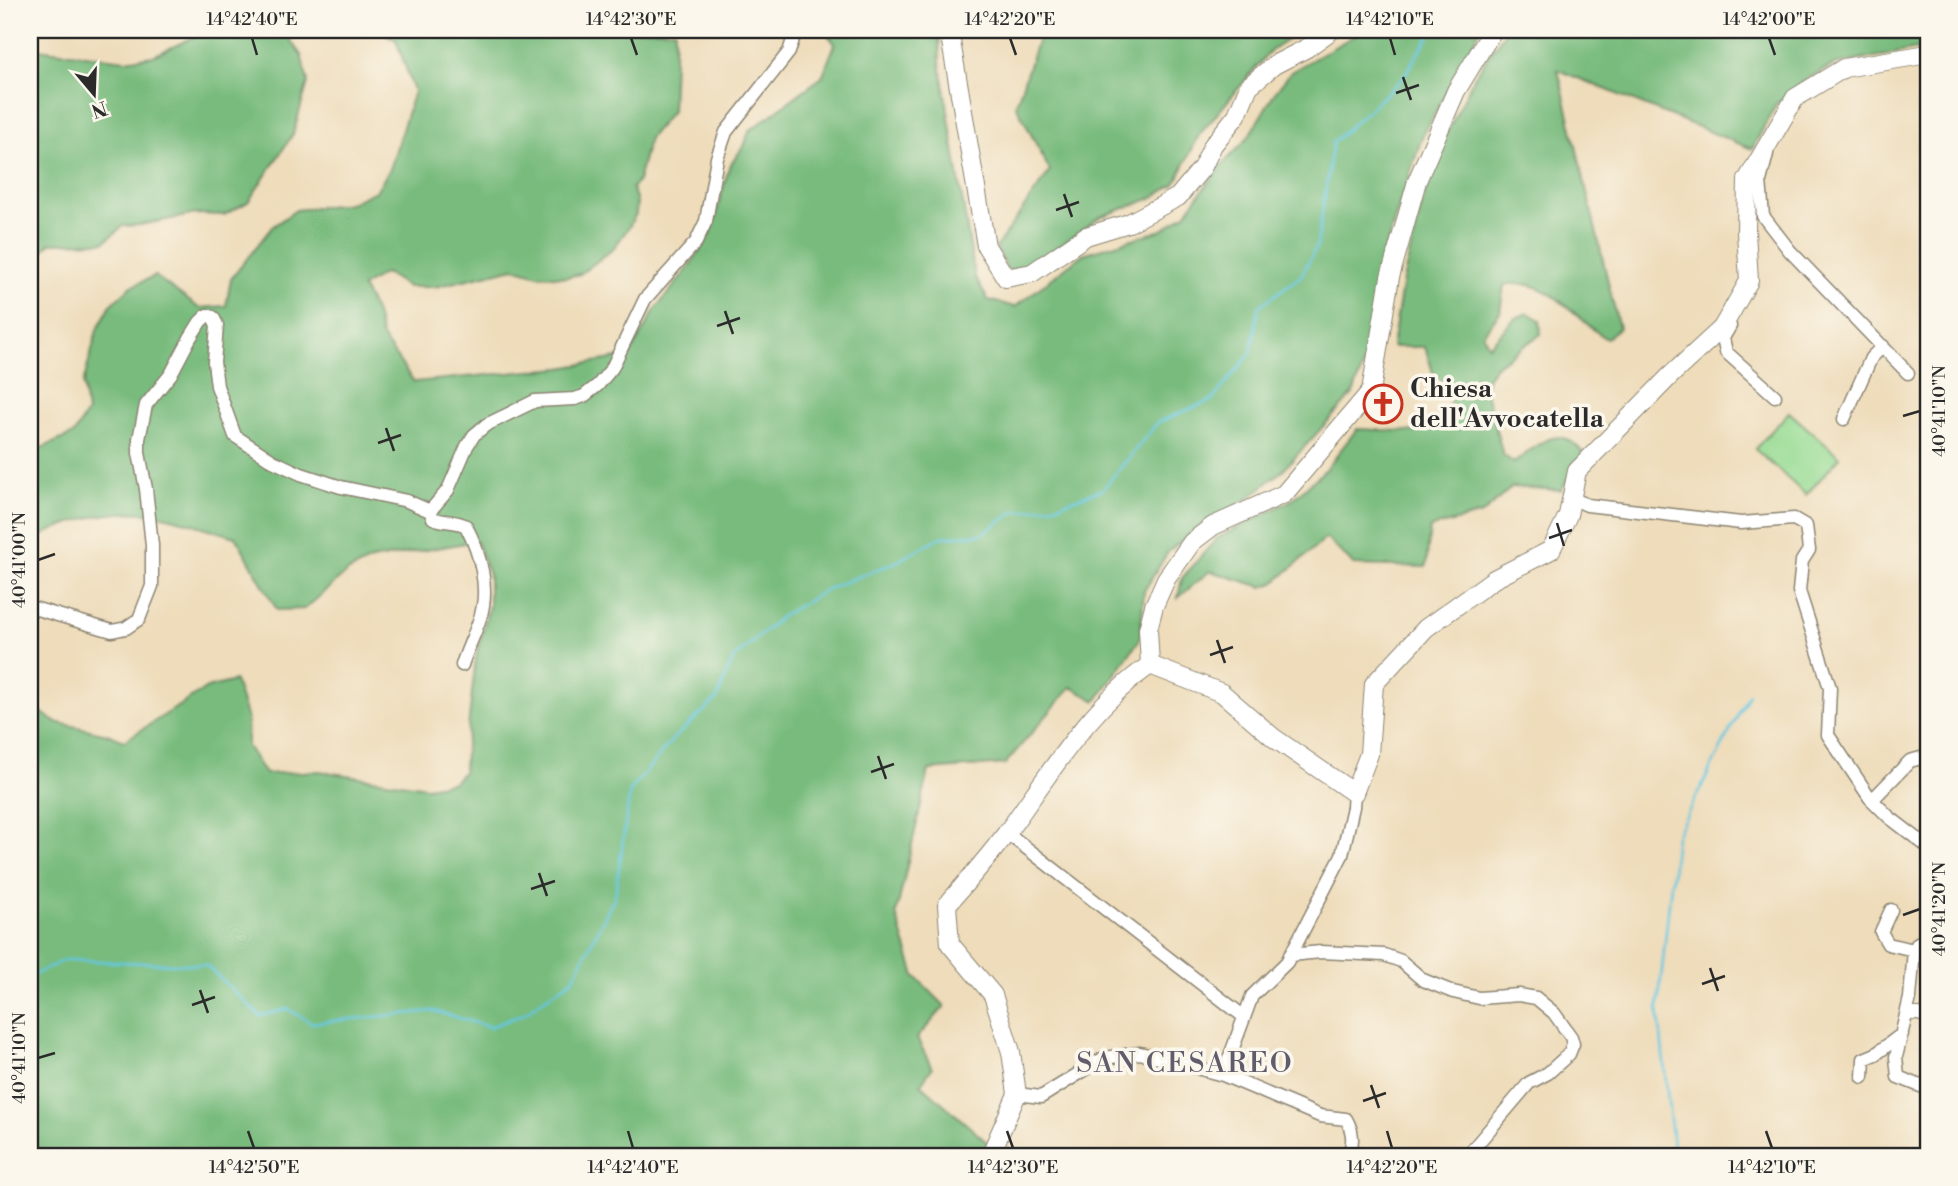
<svg xmlns="http://www.w3.org/2000/svg" width="1958" height="1186" font-family="'Libre Bodoni',serif">
<style>
.green{fill:#96db93;stroke:#60835f;stroke-width:2}
.forest{fill:#78bb7d;stroke:#527354;stroke-width:2}
.lines{fill:none;stroke-linecap:round;stroke-linejoin:round}
.stream{stroke:#63c7e1;stroke-width:2.5}
.street-casing{stroke:#8c8472;stroke-width:15}
.secondary-casing{stroke:#8c8472;stroke-width:20}
.street{stroke:#fff;stroke-width:12}
.secondary{stroke:#fff;stroke-width:18}
.ticks{fill:none;stroke:#2b2b2b;stroke-width:2.5}
.labels{text-anchor:middle;dominant-baseline:central;stroke-width:7;stroke-linejoin:round;paint-order:stroke}
.poi-label{font-size:26px;font-weight:bold;fill:#2b2b2b;stroke:#fbf7ec;text-anchor:start}
.neighbourhood-label{font-size:28px;letter-spacing:2px;fill:#615c6c;stroke:#fbf7ec}
.neatline{fill:none;stroke:#2b2b2b;stroke-width:2.5}
.ticks-label{font-size:18px;text-anchor:middle;fill:#2b2b2b}
</style>
<rect width="100%" height="100%" fill="#fbf7ec"/>
<filter id="ink" filterUnits="userSpaceOnUse"><feTurbulence type="fractalNoise" baseFrequency=".0143" numOctaves="2"/><feDisplacementMap in="SourceGraphic" scale="14" xChannelSelector="R" yChannelSelector="G"/><feConvolveMatrix kernelMatrix="1 2 1 2 8 2 1 2 1" color-interpolation-filters="sRGB"/></filter>
<filter id="wash" filterUnits="userSpaceOnUse"><feTurbulence type="fractalNoise" baseFrequency=".00686" numOctaves="4" result="noise"/><feDisplacementMap in="SourceGraphic" scale="28" xChannelSelector="R" yChannelSelector="G"/><feGaussianBlur stdDeviation="1.57" result="paint"/><feColorMatrix in="noise" values="0 0 0 0 0 0 0 0 0 0 0 0 0 0 0 0 0 1.4 0 .05"/><feComposite in="paint" operator="in"/></filter>
<g filter="url(#wash)">
<rect width="100%" height="100%" fill="#eedcba"/>
<path class="green" d="M 1789,412 L 1840,457 L 1806,495 L 1755,449 Z"/>
<path class="forest" d="M 243,30 L 285,33 L 301,55 L 308,82 L 293,134 L 248,202 L 224,215 L 196,214 L 140,225 L 123,226 L 104,242 L 50,243 L 30,267 L 30,51 L 38,49 L 125,60 L 153,56 L 198,35 Z
M 379,30 L 675,30 L 672,111 L 649,138 L 638,181 L 632,188 L 637,201 L 636,214 L 629,227 L 613,249 L 580,274 L 567,277 L 538,275 L 514,268 L 435,287 L 408,287 L 385,273 L 362,287 L 375,311 L 382,337 L 414,382 L 561,368 L 629,356 L 655,310 L 689,267 L 711,233 L 729,167 L 745,144 L 749,131 L 822,77 L 835,44 L 824,30 L 939,30 L 940,63 L 975,277 L 988,300 L 1015,307 L 1083,254 L 1162,230 L 1185,214 L 1219,168 L 1247,139 L 1274,94 L 1291,72 L 1364,30 L 1480,30 L 1422,137 L 1384,252 L 1367,355 L 1353,394 L 1283,470 L 1246,500 L 1206,521 L 1168,552 L 1144,591 L 1140,639 L 1096,701 L 1071,687 L 1005,764 L 929,770 L 896,914 L 915,976 L 945,1006 L 917,1038 L 932,1068 L 921,1084 L 990,1145 L 984,1156 L 30,1156 L 30,704 L 55,722 L 107,734 L 124,741 L 207,688 L 235,681 L 247,719 L 247,746 L 265,774 L 319,771 L 427,787 L 454,782 L 463,772 L 476,657 L 489,606 L 489,575 L 476,541 L 371,560 L 347,572 L 305,609 L 277,610 L 236,537 C 211,530 184,520 158,515 C 117,507 64,520 30,543 L 30,453 L 74,434 L 87,412 L 83,384 L 97,330 L 110,306 L 130,287 L 155,276 L 199,308 L 226,306 L 231,279 L 272,227 L 296,210 L 350,203 L 376,191 L 390,169 L 414,91 L 396,40 Z
M 1041,30 L 1303,30 L 1269,52 L 1199,135 L 1175,184 L 1150,199 L 1100,217 L 1033,265 L 1008,271 L 996,247 L 1050,171 L 1016,105 Z
M 1506,30 L 1928,30 L 1928,47 L 1834,65 L 1810,77 L 1777,103 L 1752,149 L 1558,70 L 1619,328 L 1606,339 C 1574,317 1547,275 1504,285 L 1500,312 L 1483,334 L 1489,346 L 1515,318 L 1528,313 L 1540,320 L 1541,334 L 1497,365 L 1488,376 L 1485,389 L 1503,455 L 1514,463 C 1538,445 1558,421 1583,453 L 1561,490 L 1512,487 L 1482,514 L 1430,528 L 1426,567 L 1354,565 L 1326,538 L 1274,583 L 1262,587 L 1210,571 L 1178,598 L 1182,578 L 1217,538 L 1292,500 L 1325,470 L 1357,429 L 1422,432 C 1438,419 1451,412 1453,390 L 1433,373 L 1425,347 L 1392,347 L 1403,280 L 1433,161 L 1475,76 Z"/>
<g class="lines">
<path class="stream" d="M 30,977 L 64,960 L 206,965 L 260,1016 L 288,1009 L 312,1023 L 434,1011 L 490,1027 L 523,1014 L 573,979 L 615,896 L 630,791 L 673,739 L 717,699 L 733,659 L 782,616 L 827,589 L 896,562 L 941,537 L 982,534 L 1014,512 L 1055,506 L 1103,489 L 1158,422 L 1212,400 L 1251,353 L 1259,306 L 1301,276 L 1317,246 L 1333,142 L 1401,80 L 1433,30
M 1674,1156 L 1658,1008 L 1676,836 L 1749,694"/>
</g>
</g>
<g filter="url(#ink)">
<g class="lines">
<defs>
<path id="street" d="M 1767,154 L 1760,181 L 1763,216 L 1790,251 L 1908,373
M 1730,326 L 1723,338 L 1726,352 L 1775,396
M 1844,419 L 1871,358 L 1883,346
M 1572,498 L 1587,505 L 1741,523 L 1794,519 L 1806,526 L 1809,550 L 1802,561 L 1799,591 L 1830,688 L 1828,735 L 1870,798 L 1889,817 L 1928,847
M 430,511 L 448,490 L 467,446 L 474,435 L 486,425 L 535,401 L 575,399 L 584,396 L 598,385 L 612,368 L 645,299 L 696,242 L 706,221 L 717,158 L 726,132 L 789,52 L 796,30
M 30,607 L 112,631 L 126,628 L 139,619 L 152,586 L 152,545 L 146,489 L 139,453 L 139,439 L 146,405 L 171,374 L 190,338 L 200,322 L 207,315 L 213,317 L 217,325 L 214,362 L 217,386 L 235,436 L 273,461 L 301,474 L 341,487 L 407,501 L 430,511 L 433,518 C 444,523 456,520 466,526 C 480,553 490,588 480,618 C 475,634 467,649 462,665
M 1872,800 L 1910,761 L 1928,756
M 1007,833 L 1243,1016
M 1891,910 L 1881,932 L 1888,944 L 1914,950
M 1928,938 L 1918,943 L 1914,950 L 1910,998 L 1896,1057 L 1898,1077 L 1928,1089
M 1290,955 L 1321,952 L 1384,955 L 1401,961 L 1423,980 L 1453,992 L 1479,998 L 1519,995 L 1536,998 L 1554,1013 L 1571,1037 L 1573,1044 L 1569,1054 L 1548,1073 L 1529,1083 L 1467,1156
M 1907,1012 L 1928,1016
M 1223,1075 L 1252,996 L 1287,962 L 1342,855 L 1353,807 L 1354,793
M 1863,1077 L 1864,1059 L 1876,1054 L 1902,1034
M 1017,1094 L 1041,1097 L 1104,1058 L 1140,1053 L 1223,1075 L 1320,1116 L 1346,1119 C 1353,1131 1355,1145 1346,1156"/>
<path id="secondary" d="M 949,30 L 986,246 L 1006,278 L 1032,273 L 1086,236 L 1129,223 L 1178,197 L 1202,168 L 1213,145 L 1237,115 L 1249,86 L 1274,65 L 1307,48 L 1332,30
M 1150,665 L 1222,693 L 1274,738 L 1354,793 L 1369,754 L 1374,684 L 1426,628 L 1494,579 L 1551,550 L 1568,515 L 1577,471 L 1671,375 L 1722,328 L 1749,281 L 1746,232 L 1747,180 L 1795,98 L 1844,68 L 1928,54
M 1150,665 L 1148,629 L 1154,606 L 1166,579 L 1192,542 L 1213,526 L 1284,494 L 1371,391 L 1390,277 L 1417,181 L 1456,91 L 1493,30
M 990,1156 L 1017,1094 L 1011,1052 L 993,995 L 950,944 L 947,905 C 967,881 989,857 1008,831 C 1051,772 1090,706 1150,665"/>
</defs>
<use href="#street" class="street-casing"/>
<use href="#secondary" class="secondary-casing"/>
<use href="#street" class="street"/>
<use href="#secondary" class="secondary"/>
</g>
</g>
<path class="ticks" d="M 252,38 L 257,55M 631,38 L 637,55M 1010,38 L 1016,55M 1390,38 L 1395,55M 1769,38 L 1775,55M 1403,77 L 1411,100M 1396,93 L 1419,85M 1064,194 L 1072,217M 1056,210 L 1079,202M 725,311 L 733,334M 717,326 L 740,318M 1903,416 L 1920,411M 386,428 L 394,451M 378,443 L 401,435M 1557,523 L 1564,546M 1549,538 L 1572,530M 38,560 L 55,554M 1217,640 L 1225,663M 1210,655 L 1233,647M 878,756 L 886,779M 871,772 L 894,764M 539,873 L 547,896M 531,889 L 555,881M 1903,915 L 1920,909M 1710,968 L 1718,991M 1702,984 L 1725,976M 200,990 L 208,1013M 192,1005 L 215,997M 38,1058 L 55,1053M 1371,1085 L 1379,1108M 1363,1101 L 1386,1093M 248,1131 L 254,1148M 628,1131 L 633,1148M 1007,1131 L 1013,1148M 1387,1131 L 1392,1148M 1766,1131 L 1772,1148"/>
<defs>
<symbol id="church-ring" viewBox="-11 -11 22 22"><circle r="9.5" fill="#fbf7ec" stroke="#c8321e" stroke-width="1.5"/><path d="M-1.2-6h2.4v3.5h3.3v2.4h-3.3V6h-2.4V-.1h-3.3v-2.4h3.3Z" fill="#c8321e"/></symbol>
</defs>
<g fill-rule="evenodd">
<use href="#church-ring" x="1361" y="382" width="44" height="44"/>
</g>
<g class="labels">
<g class="poi-label">
<text x="1410" y="389">Chiesa<tspan x="1410" dy="30">dell'Avvocatella</tspan></text>
</g>
<g class="neighbourhood-label">
<text x="1185" y="1063">SAN CESAREO</text>
</g>
</g>
<rect width="1958" height="1186" fill="none" stroke="#fbf7ec" stroke-width="77"/>
<g transform="translate(94 94) rotate(161)" stroke="#fbf7ec" stroke-width="5" paint-order="stroke">
<path d="M0-5L12 26L0 18L-12 26Z" fill="#2b2b2b"/>
<text y="-10" font-size="19" font-weight="bold" text-anchor="middle" fill="#2b2b2b">N</text>
</g>
<rect x="38" y="38" width="1882" height="1110" class="neatline"/>
<g class="ticks-label">
<text x="252" y="25">14°42'40"E</text>
<text x="631" y="25">14°42'30"E</text>
<text x="1010" y="25">14°42'20"E</text>
<text x="1390" y="25">14°42'10"E</text>
<text x="1769" y="25">14°42'00"E</text>
<text transform="translate(1939 411) rotate(-90)" y="6">40°41'10"N</text>
<text transform="translate(19 560) rotate(-90)" y="6">40°41'00"N</text>
<text transform="translate(1939 909) rotate(-90)" y="6">40°41'20"N</text>
<text transform="translate(19 1058) rotate(-90)" y="6">40°41'10"N</text>
<text x="254" y="1173">14°42'50"E</text>
<text x="633" y="1173">14°42'40"E</text>
<text x="1013" y="1173">14°42'30"E</text>
<text x="1392" y="1173">14°42'20"E</text>
<text x="1772" y="1173">14°42'10"E</text>
</g>
</svg>
